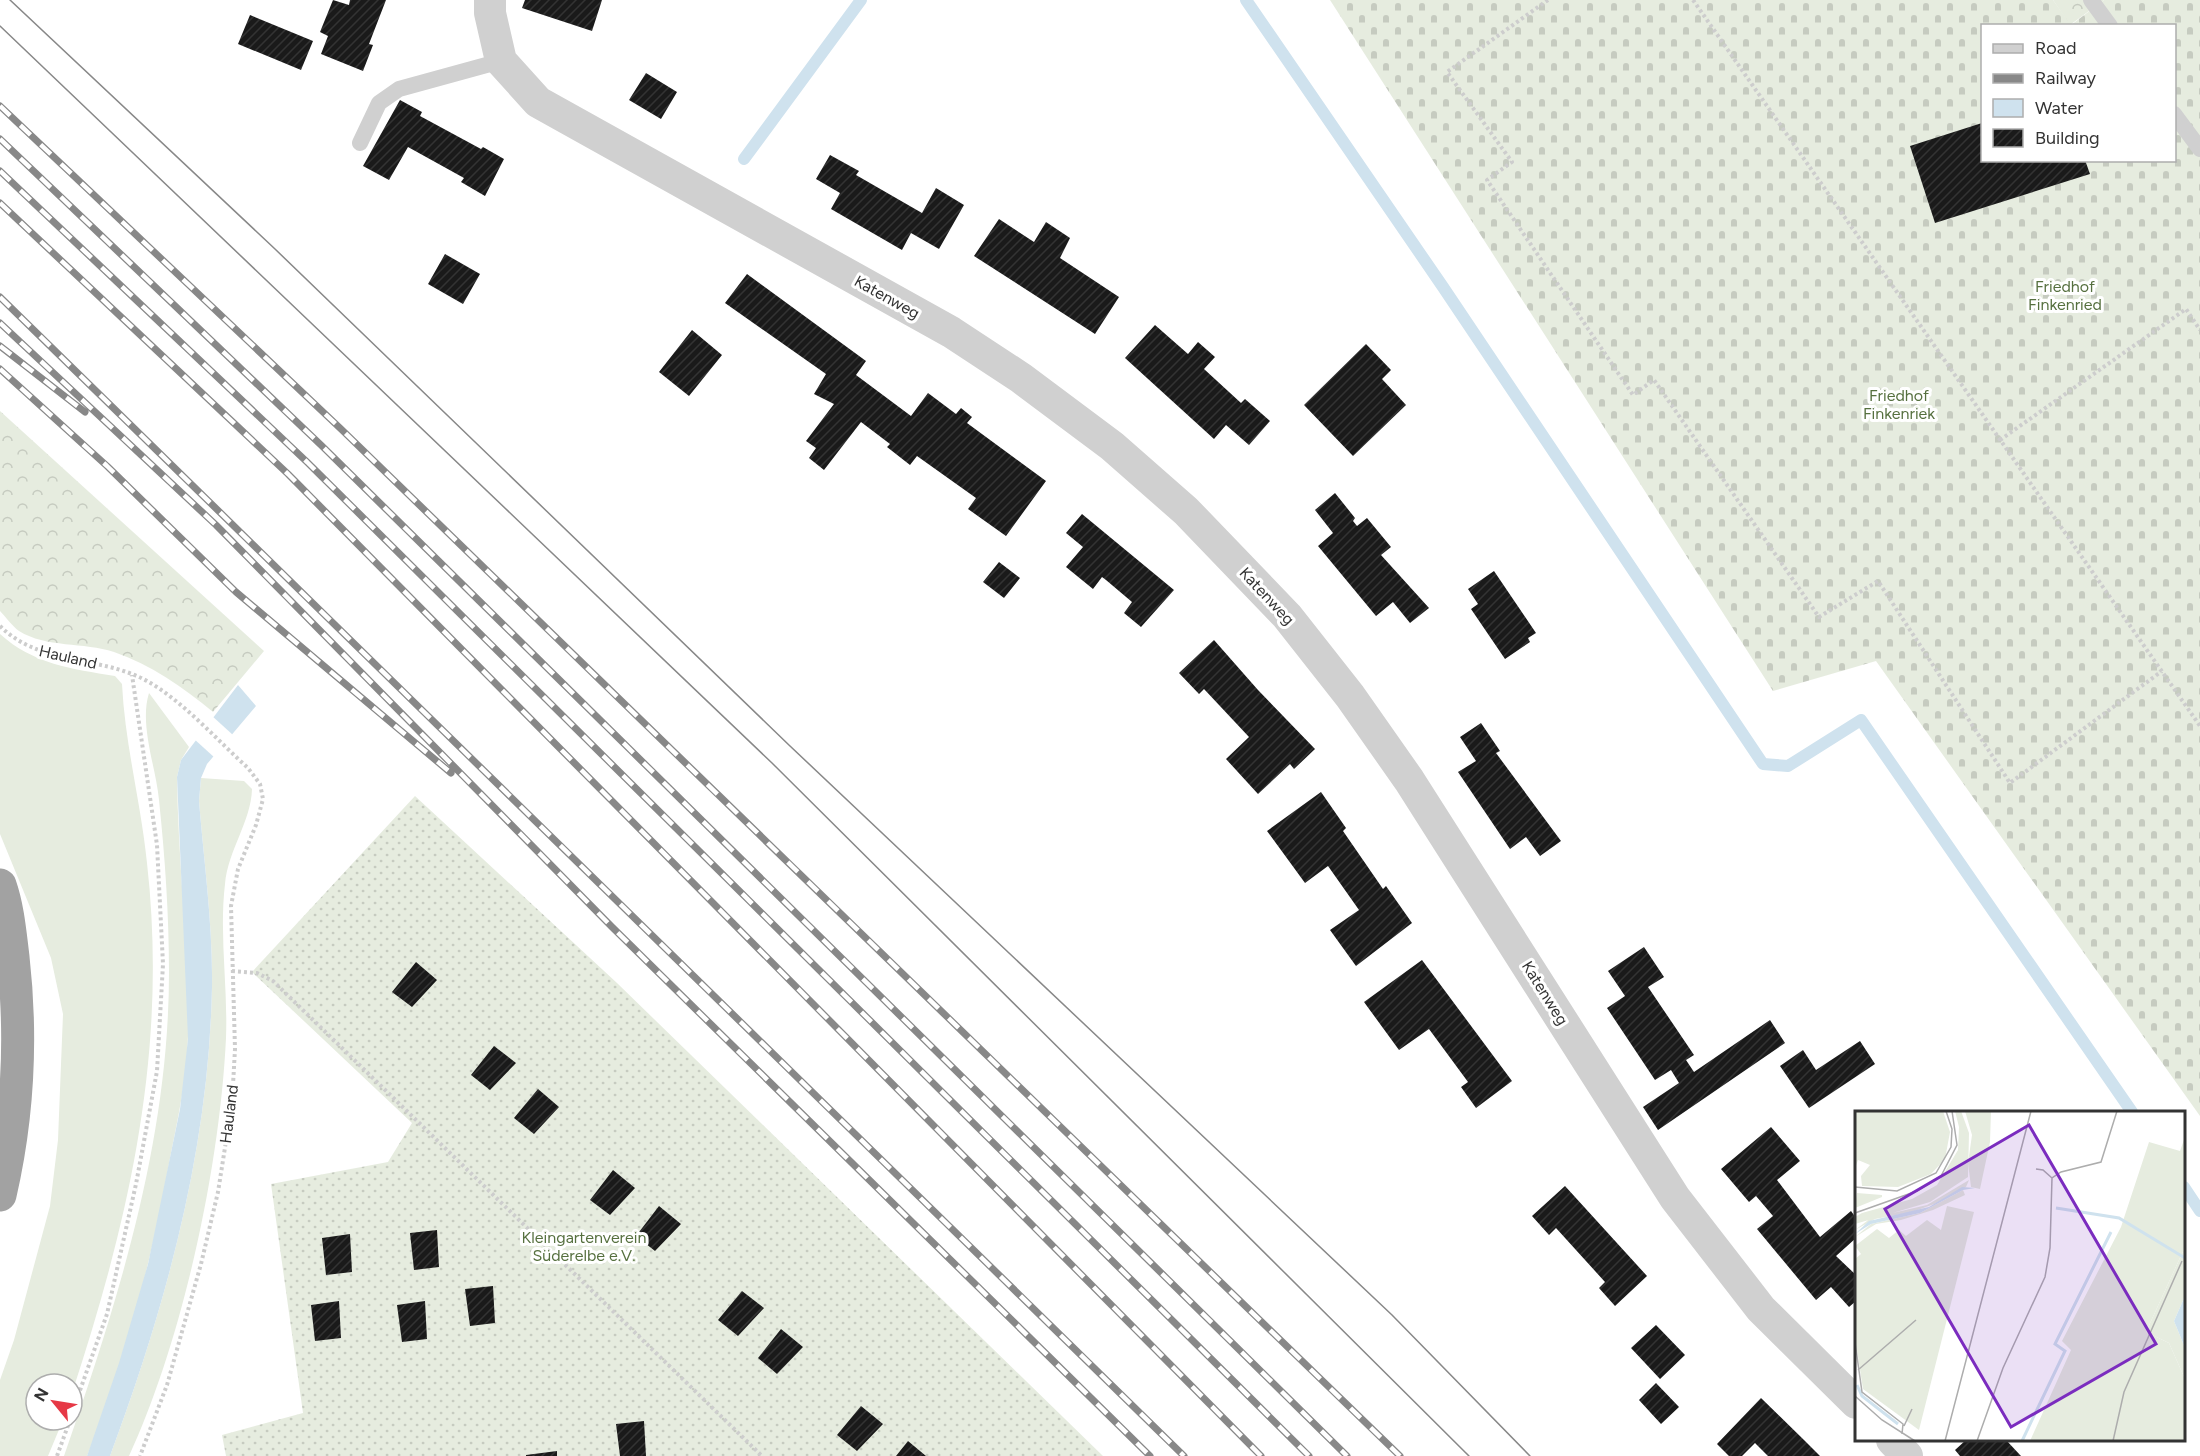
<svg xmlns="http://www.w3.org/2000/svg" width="2200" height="1456" font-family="Figtree,sans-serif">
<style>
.grass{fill:#e6ecdf}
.forest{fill:url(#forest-crowns)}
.cemetery{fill:url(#cemetery-stones);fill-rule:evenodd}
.garden{fill:url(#garden-dots)}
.water{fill:#cfe2ee}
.pier{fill:#fff}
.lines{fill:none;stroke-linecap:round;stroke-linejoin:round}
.stream{stroke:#cfe2ee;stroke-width:12}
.building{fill:url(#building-hatch)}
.path{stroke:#cdcdcd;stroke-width:4;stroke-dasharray:3 3;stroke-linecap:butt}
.service{stroke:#d0d0d0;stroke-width:16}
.minor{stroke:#d0d0d0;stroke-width:32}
.trunk{stroke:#a2a2a2;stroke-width:33}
.tram{stroke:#888;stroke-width:1.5}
.rail-casing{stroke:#888;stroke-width:7}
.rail{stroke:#fff;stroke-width:4.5;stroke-dasharray:14;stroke-linecap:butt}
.labels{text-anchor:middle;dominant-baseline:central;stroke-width:6;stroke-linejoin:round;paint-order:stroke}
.park-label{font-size:16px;fill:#56703f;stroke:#fff}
.street-label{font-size:16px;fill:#333;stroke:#fff}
.inset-river{fill:none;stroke:#cfe2ee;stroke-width:3}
.inset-road{fill:none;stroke:#adadad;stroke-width:1.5}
.view{fill:#7b2cbf;fill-opacity:0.15;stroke:#7b2cbf;stroke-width:3}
.inset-edge{fill:none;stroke:#333;stroke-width:3}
</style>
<defs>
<pattern id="forest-crowns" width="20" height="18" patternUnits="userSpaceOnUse" patternTransform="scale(1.5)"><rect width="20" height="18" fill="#e6ecdf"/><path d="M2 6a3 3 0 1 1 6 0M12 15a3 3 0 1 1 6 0" fill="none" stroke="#c6cbc0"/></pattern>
<pattern id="cemetery-stones" width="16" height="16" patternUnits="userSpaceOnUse" patternTransform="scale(1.5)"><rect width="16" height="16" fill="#e6ecdf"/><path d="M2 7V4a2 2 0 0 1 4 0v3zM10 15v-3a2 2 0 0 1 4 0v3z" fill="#c6cbc0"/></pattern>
<pattern id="garden-dots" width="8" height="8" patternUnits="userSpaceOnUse" patternTransform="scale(1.5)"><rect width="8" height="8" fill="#e6ecdf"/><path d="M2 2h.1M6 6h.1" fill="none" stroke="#c6cbc0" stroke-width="1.8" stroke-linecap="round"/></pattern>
<pattern id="building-hatch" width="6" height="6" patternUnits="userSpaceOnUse" patternTransform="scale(1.5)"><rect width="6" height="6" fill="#1a1a1a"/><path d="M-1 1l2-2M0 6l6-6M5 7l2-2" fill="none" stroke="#333"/></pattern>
</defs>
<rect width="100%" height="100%" fill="#fff"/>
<path class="grass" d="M 0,634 C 33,664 72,669 115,676 L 122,684 C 125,745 141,803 147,863 C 168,1049 130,1217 72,1393 L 72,1384 L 36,1384 L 36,1420 L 63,1420 L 48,1456 L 0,1456 L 0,1380 L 14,1340 L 50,1206 L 58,1140 L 63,1014 L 51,958 L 0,834 Z
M 149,693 L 189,747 L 181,760 L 177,777 C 178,863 189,950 188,1036 C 187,1077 178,1118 170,1158 C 152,1259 126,1361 87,1456 L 64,1456 C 119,1298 169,1140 169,972 C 169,915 165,857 159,800 C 156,767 139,725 149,693 Z
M 201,778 L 244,781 L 252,789 C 251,822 228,850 225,884 C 219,935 228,987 226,1038 C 220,1166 183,1339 129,1456 L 110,1456 C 166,1306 209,1149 212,987 C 213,926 204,863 199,801 Z"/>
<path class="forest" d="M 2053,0 L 2104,0 L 2070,25 Z
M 0,411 L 264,651 L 213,712 C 183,687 151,665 114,652 C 84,642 46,648 19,631 C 12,626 6,617 0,611 Z"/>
<path class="cemetery" d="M 1330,0 L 2053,0 L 2071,25 L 2104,0 L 2200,0 L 2200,1116 L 1876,661 L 1773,691 ZM 1982,26 L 2174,26 L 2174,160 L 1982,160 Z"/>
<path class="garden" d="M 415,796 L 617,983 L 1103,1456 L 226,1456 L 222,1435 L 303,1413 L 271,1184 L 388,1162 L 412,1123 L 252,972 Z"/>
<path class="water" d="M 238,685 L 256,706 L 207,764 L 201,778 L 199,801 C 204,863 213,926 212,987 C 209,1149 166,1306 110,1456 L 87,1456 L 119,1363 L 148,1264 L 180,1109 L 188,1039 L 177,777 L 181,760 Z"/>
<path class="pier" d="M 211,715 L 233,735 L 215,758 L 193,738 Z"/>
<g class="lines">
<path class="stream" d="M 1246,0 L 1443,287 L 1763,764 L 1788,766 L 1861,720 L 2132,1112
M 744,159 L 861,0
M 2184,1187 L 2200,1211"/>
</g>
<path class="building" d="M 333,0 L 349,5 L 350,0 L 386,0 L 369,44 L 373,45 L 363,71 L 321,54 L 328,36 L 320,32 Z
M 525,0 L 602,0 L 592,31 L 522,8 Z
M 250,15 L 313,41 L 301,70 L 238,44 Z
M 646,73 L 677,92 L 661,119 L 629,100 Z
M 400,100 L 422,112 L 420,116 L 481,149 L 483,147 L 504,159 L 485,196 L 461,182 L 464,178 L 408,147 L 389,180 L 363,166 Z
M 1982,123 L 1982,160 L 2085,160 L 2090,174 L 1935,223 L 1910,146 Z
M 830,155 L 859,171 L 856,175 L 922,213 L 936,188 L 964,205 L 939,249 L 911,233 L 902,250 L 831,209 L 840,193 L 816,179 Z
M 999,219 L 1034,242 L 1046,222 L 1070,238 L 1060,258 L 1119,297 L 1095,334 L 974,256 Z
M 445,254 L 480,274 L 463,304 L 428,284 Z
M 747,274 L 866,361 L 856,375 L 911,416 L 928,393 L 956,414 L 961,408 L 972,417 L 967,423 L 1046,481 L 1006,536 L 968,509 L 976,498 L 917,456 L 910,465 L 887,447 L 890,444 L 861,422 L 824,470 L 809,458 L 816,448 L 806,441 L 834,404 L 814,394 L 826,374 L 725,303 Z
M 1155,325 L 1188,354 L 1198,342 L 1215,357 L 1204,369 L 1241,403 L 1245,399 L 1270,421 L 1249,445 L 1226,425 L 1214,439 L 1125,358 Z
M 692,330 L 722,355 L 689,396 L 659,372 Z
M 1366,344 L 1391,370 L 1382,379 L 1406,405 L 1353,456 L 1304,405 Z
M 1335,493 L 1355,518 L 1353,521 L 1357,526 L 1367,518 L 1391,547 L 1381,555 L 1429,608 L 1410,623 L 1393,602 L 1376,616 L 1318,546 L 1333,533 L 1315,510 Z
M 1082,514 L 1174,590 L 1141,627 L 1124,613 L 1132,602 L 1106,580 L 1102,577 L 1093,589 L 1066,567 L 1083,547 L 1066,533 Z
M 999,562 L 1020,578 L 1004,598 L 983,582 Z
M 1494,571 L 1536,633 L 1528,638 L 1530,642 L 1505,659 L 1471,609 L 1478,604 L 1468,589 Z
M 1214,640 L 1258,690 L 1315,749 L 1294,769 L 1290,764 L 1258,794 L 1226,759 L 1249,737 L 1204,689 L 1199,694 L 1179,673 Z
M 1481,723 L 1500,751 L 1496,753 L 1561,841 L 1540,856 L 1526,837 L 1510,849 L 1458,772 L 1476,761 L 1460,737 Z
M 1321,792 L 1346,828 L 1343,831 L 1383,889 L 1386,886 L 1412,923 L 1356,966 L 1330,930 L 1359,910 L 1328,866 L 1305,883 L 1267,831 Z
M 1644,947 L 1664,977 L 1648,987 L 1694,1055 L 1686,1060 L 1694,1072 L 1770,1020 L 1785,1043 L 1658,1130 L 1643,1107 L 1679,1083 L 1671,1070 L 1655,1080 L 1607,1008 L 1625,996 L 1608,971 Z
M 1422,960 L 1512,1081 L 1476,1108 L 1461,1087 L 1468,1082 L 1429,1029 L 1399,1050 L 1364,1002 Z
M 416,962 L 437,980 L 412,1007 L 392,992 Z
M 1860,1041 L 1875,1064 L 1809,1108 L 1780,1066 L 1803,1050 L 1816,1070 Z
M 494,1046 L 516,1063 L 490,1090 L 471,1075 Z
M 538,1089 L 559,1107 L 534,1134 L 514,1118 Z
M 1771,1127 L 1800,1161 L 1777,1180 L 1820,1237 L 1851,1211 L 1856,1218 L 1856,1238 L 1836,1256 L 1856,1275 L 1856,1301 L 1849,1307 L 1831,1287 L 1816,1300 L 1757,1229 L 1773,1216 L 1756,1196 L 1749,1202 L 1721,1169 Z
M 613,1170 L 635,1188 L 610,1215 L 590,1200 Z
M 1565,1186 L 1647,1276 L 1615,1306 L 1599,1288 L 1605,1282 L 1556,1228 L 1549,1235 L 1532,1216 Z
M 659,1206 L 681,1224 L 655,1251 L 636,1236 Z
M 437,1230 L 439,1267 L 414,1270 L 410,1233 Z
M 350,1234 L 352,1272 L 326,1275 L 322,1238 Z
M 493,1286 L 495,1323 L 470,1326 L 465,1289 Z
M 742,1291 L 764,1308 L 738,1336 L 718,1320 Z
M 339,1301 L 341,1338 L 315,1341 L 311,1305 Z
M 425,1301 L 427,1339 L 402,1342 L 397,1305 Z
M 1656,1325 L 1685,1355 L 1660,1379 L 1631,1348 Z
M 781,1329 L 803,1347 L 777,1374 L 758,1358 Z
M 1656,1383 L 1679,1407 L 1661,1424 L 1639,1400 Z
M 1761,1398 L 1804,1440 L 1820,1456 L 1768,1456 L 1755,1443 L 1742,1456 L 1729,1456 L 1717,1444 Z
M 861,1406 L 883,1424 L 857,1451 L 837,1435 Z
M 644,1421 L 646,1456 L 620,1456 L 616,1424 Z
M 1966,1440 L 2006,1440 L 2021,1456 L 1960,1456 L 1955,1450 Z
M 908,1441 L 926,1456 L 896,1456 Z
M 557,1451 L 557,1456 L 526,1456 L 526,1455 Z"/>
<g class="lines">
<path class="path" d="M 1548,0 L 1447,72 L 1512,162 L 1487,180 L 1633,395 L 1654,380 L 1819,617 L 1878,581 L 2010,783 L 2162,671
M 1693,0 L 2200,726
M 2000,440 L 2186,309 L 2200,330
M 0,626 C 40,666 100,655 147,681 C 183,701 218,741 248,768 L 260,784 L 263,799 L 256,825 L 238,869 L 231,906 L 235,1049 L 232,1103 L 218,1192 L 201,1264 L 167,1385 L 140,1456
M 232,971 L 257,973 L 273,981 L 762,1456
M 72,1413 L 107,1314 L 136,1184 L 157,1071 L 163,964 L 157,845 L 132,675
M 57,1456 L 70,1420"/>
<path class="service" d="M 2091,0 L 2110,26
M 2174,114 L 2200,149
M 360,143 L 379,103 L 399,89 L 501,61"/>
<path class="minor" d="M 490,0 L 490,13 L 501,61 L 538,102 L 951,332 L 1021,378 L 1112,446 L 1186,511 L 1287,616 L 1350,696 L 1409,780 L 1675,1198 L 1761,1309 L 1856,1403
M 1892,1440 L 1907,1456"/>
<path class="trunk" d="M 0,885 C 8,908 10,933 13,957 C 22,1037 18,1117 0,1195"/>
<path class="tram" d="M 10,0 L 275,249 L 790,746 L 1392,1315 L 1530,1456
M 0,26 L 772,763 L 1469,1456"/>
<defs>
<path id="rail" d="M 0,106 L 341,429 L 1400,1456
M 0,139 L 322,446 L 1347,1456
M 0,171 L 307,462 L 1309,1456
M 0,203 L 288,474 L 1261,1456
M 0,297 L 1184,1456
M 0,323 L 216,525 L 612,927 L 1150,1456
M 0,346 L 85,412
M 0,369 L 107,466 L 236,592 L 451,773"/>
</defs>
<use href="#rail" class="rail-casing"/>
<use href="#rail" class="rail"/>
</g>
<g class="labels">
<g class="park-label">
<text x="2065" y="286">Friedhof<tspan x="2065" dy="18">Finkenried</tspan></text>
<text x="1899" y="395">Friedhof<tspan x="1899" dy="18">Finkenriek</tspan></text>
<text x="584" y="1237">Kleingartenverein<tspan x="584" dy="18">Süderelbe e.V.</tspan></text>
</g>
<g class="street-label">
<text transform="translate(887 297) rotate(29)">Katenweg</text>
<text transform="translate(1267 596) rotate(47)">Katenweg</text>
<text transform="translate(68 657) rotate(13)">Hauland</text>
<text transform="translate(1545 993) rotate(58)">Katenweg</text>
<text transform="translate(229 1114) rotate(-83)">Hauland</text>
</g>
</g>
<g transform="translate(1855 1111)">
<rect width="330" height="330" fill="#fff"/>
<path d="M 0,0 L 88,0 L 95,21 L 90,48 L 76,63 L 43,76 L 7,75 L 6,65 L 15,54 L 3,49 L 0,57 ZM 100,0 L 106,0 L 114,22 L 113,66 L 75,91 L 0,113 L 0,106 L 7,102 L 57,88 L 82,74 L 103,39 L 104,16 ZM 114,69 L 111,76 L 82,92 L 57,101 L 20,108 L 0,119 L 16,107 L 72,94 ZM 108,79 L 110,84 L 78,99 L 46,109 L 21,113 L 0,126 L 16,113 L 65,102 ZM 2,82 L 27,84 L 27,86 L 0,97 Z" fill="#e6ecdf"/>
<path d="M 110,0 L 136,0 L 135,31 L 125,78 L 116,76 L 113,52 L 117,24 ZM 330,136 L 330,185 L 319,210 L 330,237 L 330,268 L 314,232 L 291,221 Z" fill="#e6ecdf"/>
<path d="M 330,26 L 330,136 L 291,221 L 314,232 L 330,268 L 330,330 L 175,330 L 216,239 L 207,230 L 266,116 L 294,31 L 325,40 Z" fill="#e6ecdf"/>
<path d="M 92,95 L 119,101 L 64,319 L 8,278 L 0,226 L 0,148 L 6,143 L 0,135 L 22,118 L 34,127 L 44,119 L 51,125 L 72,109 L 86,119 Z" fill="#e6ecdf"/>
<path d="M 107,76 L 120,77 L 108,79 L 65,102 L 16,113 L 0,123 L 14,110 L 74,96 ZM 330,185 L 330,237 L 319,210 Z" fill="#cfe2ee"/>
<path class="inset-river" d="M 201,97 L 264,107 L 330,147M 2,274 L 7,285 L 43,313M 167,330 L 210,240 L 200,233 L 256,121"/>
<path class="inset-road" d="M 181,58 L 188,59 L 197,67M 0,76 L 42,80 L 81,62 L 96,36 L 97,18 L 91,0M 0,102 L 62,80 L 86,65 L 102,34 L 97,0M 0,231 L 7,281 L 48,313 L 47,323M 3,259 L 61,209M 0,285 L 27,309 L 60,330M 49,315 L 57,298M 90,330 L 176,0M 122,330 L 148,257 L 190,166 L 195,137 L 197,67 L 206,61 L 246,51 L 262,0M 258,330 L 269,281 L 327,150"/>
<path class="view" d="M 174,14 L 301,233 L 156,316 L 30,98 Z"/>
<rect width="330" height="330" class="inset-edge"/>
</g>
<rect x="1981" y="24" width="195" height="138" fill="#ffffff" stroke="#adadad" stroke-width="1.5"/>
<rect x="1993" y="44" width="30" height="9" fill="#d0d0d0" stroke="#adadad" stroke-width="1.5"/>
<text x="2035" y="54" font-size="18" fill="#333333">Road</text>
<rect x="1993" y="74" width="30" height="9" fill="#888888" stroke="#adadad" stroke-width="1.5"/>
<text x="2035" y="84" font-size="18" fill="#333333">Railway</text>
<rect x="1993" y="99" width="30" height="18" fill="#cfe2ee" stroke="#adadad" stroke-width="1.5"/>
<text x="2035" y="114" font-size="18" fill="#333333">Water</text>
<rect x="1993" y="129" width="30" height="18" fill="url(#building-hatch)" stroke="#adadad" stroke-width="1.5"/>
<text x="2035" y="144" font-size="18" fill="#333333">Building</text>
<g transform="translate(54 1402) rotate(300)"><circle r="28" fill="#ffffff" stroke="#adadad" stroke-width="1.5"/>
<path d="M0-4.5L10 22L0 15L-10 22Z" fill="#e63946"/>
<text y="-9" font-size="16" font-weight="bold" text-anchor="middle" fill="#333333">N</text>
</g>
</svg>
